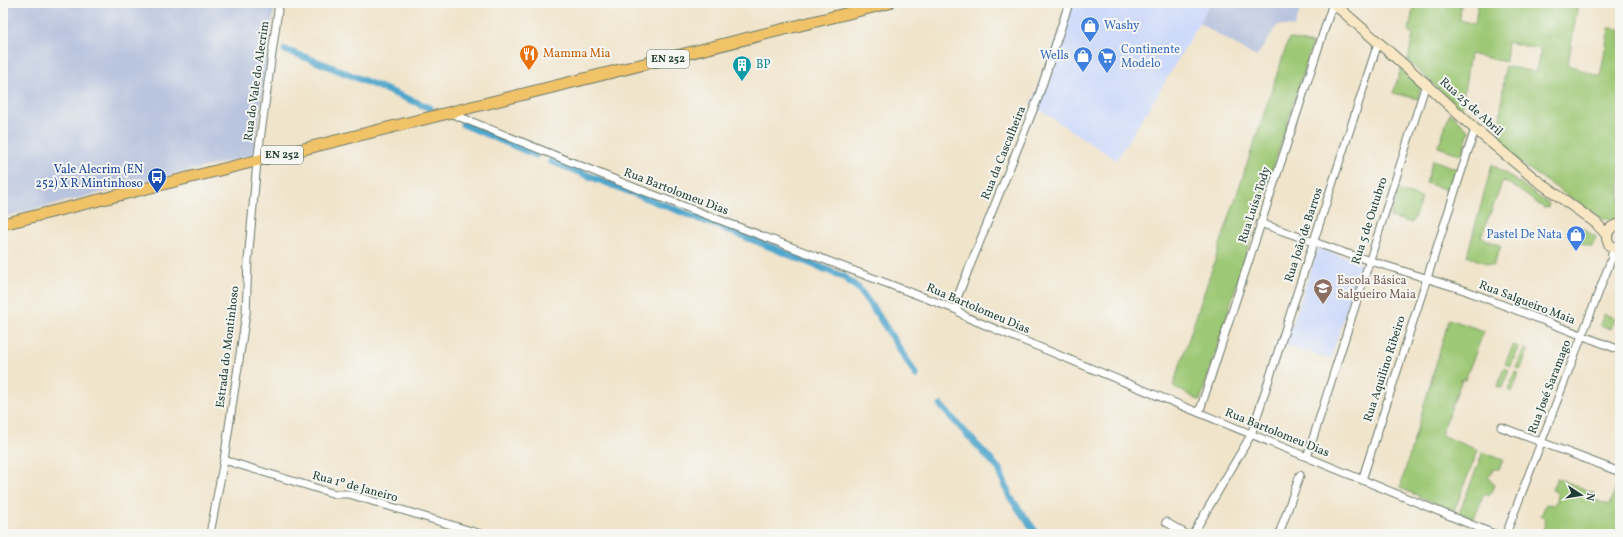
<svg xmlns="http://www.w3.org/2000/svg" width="1623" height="537" font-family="Vollkorn,serif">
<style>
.built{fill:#cedafa}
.industrial{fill:#b9c4de}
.green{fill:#9dc875;stroke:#5e8254}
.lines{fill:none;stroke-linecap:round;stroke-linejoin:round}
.canal{stroke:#50a6cc;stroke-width:7}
.street-casing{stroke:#687769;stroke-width:9}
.secondary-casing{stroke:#687769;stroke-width:12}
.primary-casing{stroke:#687769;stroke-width:13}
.street{stroke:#fff;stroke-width:7}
.secondary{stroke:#f9e7c3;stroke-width:10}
.primary{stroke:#f1c369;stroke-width:11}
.labels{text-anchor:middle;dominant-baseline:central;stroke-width:4;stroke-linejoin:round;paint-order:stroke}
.shield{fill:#f6f6f2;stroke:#60746d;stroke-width:1}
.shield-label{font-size:11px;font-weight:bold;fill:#1f3d34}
.shop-label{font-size:12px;fill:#366cbe;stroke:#f6f6f2;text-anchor:start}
.food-label{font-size:12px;fill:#c56008;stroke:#f6f6f2;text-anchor:start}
.culture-label{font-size:12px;fill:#0d838f;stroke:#f6f6f2;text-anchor:start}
.street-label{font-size:12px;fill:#1f3d34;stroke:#f6f6f2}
.transit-label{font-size:12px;fill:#164399;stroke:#f6f6f2;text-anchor:end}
.education-label{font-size:12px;fill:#785e54;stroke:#f6f6f2;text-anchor:start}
</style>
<rect width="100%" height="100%" fill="#f6f6f2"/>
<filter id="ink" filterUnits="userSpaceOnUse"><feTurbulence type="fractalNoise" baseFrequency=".025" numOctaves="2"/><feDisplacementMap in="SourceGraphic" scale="8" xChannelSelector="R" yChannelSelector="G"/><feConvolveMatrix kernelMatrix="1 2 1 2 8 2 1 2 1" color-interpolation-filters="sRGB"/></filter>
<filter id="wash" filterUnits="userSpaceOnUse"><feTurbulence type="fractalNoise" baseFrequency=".012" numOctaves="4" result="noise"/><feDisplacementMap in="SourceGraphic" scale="16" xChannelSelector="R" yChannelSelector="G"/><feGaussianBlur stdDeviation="0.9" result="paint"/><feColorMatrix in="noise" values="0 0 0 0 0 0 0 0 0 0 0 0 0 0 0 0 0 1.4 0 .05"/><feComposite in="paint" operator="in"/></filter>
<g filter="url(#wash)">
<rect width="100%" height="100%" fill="#f0e4cb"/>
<path class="built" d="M 1071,3 L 1211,3 L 1159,92 L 1116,160 L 1031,104 Z
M 1318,248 L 1358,261 L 1360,265 L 1331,359 L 1285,346 Z"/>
<path class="industrial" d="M 3,3 L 275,3 L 254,155 L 3,217 Z
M 1211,3 L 1303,3 L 1294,27 L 1278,25 L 1256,57 L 1199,23 Z"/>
<path class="green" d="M 1414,3 L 1461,3 L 1460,20 L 1475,24 L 1478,3 L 1578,3 L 1568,65 L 1600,77 L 1609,28 L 1620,29 L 1620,216 L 1612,220 L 1602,219 L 1523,165 L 1498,143 L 1505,66 L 1535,72 L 1541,50 L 1508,42 L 1506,62 L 1470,54 L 1461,110 L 1408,61 L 1413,34 L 1409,31 Z
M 1289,38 L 1312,44 L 1200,401 L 1173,386 Z
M 1401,68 L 1419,85 L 1420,88 L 1418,99 L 1393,93 Z
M 1450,113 L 1469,131 L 1462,155 L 1438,147 Z
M 1433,160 L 1458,169 L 1450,191 L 1426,183 Z
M 1492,164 L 1549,204 L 1548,207 L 1544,208 L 1509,183 L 1503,181 L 1481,237 L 1501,246 L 1493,266 L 1467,256 Z
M 1398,190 L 1422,198 L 1412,223 L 1390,217 Z
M 1581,227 L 1596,237 L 1592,247 L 1575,241 L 1578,228 Z
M 1604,314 L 1615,318 L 1611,329 L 1600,325 Z
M 1449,319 L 1484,331 L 1465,380 L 1462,379 L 1441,435 L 1478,450 L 1454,511 L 1400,488 Z
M 1513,345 L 1518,347 L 1511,366 L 1505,364 Z
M 1524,349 L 1528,351 L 1520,370 L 1516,368 Z
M 1504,368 L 1509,370 L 1502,388 L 1497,386 Z
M 1515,372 L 1519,374 L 1512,392 L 1508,390 Z
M 1483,452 L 1503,460 L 1499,469 L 1494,469 L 1488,477 L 1494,485 L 1489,496 L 1484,494 L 1474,519 L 1459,513 Z
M 1557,478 L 1594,493 L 1593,499 L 1609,505 L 1616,487 L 1620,489 L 1620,524 L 1617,534 L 1542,534 L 1546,519 L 1541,516 L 1546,504 L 1553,505 L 1557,501 L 1558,495 L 1555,491 L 1552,490 Z"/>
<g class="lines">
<path class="canal" d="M 285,50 L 326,65 L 430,108
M 463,124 L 536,155
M 551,161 L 751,239 L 844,277 L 859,289 L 878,315 L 916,375
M 941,406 L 999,469 L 1010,497 L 1037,534"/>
</g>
</g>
<g filter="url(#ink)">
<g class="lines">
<defs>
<path id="street" d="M 450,113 L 633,187 L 957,310 L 966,317 L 1494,534
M 1260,223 L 1345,253 L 1464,290 L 1620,350
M 957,310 L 957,298 L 1038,98 L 1069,3
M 1199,413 L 1333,3
M 1501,427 L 1620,472
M 1307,457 L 1426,84
M 224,460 L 335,494 L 349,494 L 481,534
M 1362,480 L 1475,129
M 1166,522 L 1186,534
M 210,534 L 224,460 L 246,314 L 248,261 L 257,162 L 279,3
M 1193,534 L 1251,435 L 1378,43
M 1279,534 L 1300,475
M 1506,534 L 1611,260 L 1613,248"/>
<path id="secondary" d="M 1333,3 L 1426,84 L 1475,129 L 1535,179 L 1596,223 L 1607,235
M 1620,225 C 1611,225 1607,230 1607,239 L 1610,246 L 1620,249"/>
<path id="primary" d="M 3,224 L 889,3"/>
</defs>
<use href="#street" class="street-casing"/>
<use href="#secondary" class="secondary-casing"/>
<use href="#primary" class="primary-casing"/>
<use href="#street" class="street"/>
<use href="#secondary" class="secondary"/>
<use href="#primary" class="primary"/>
</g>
</g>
<defs>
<symbol id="shop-pin" viewBox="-11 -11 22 30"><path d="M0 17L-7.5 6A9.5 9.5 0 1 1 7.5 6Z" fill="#3f7fe0" stroke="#f6f6f2"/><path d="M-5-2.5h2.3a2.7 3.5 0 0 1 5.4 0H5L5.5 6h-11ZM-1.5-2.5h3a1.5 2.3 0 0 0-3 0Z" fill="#fff"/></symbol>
<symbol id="restaurant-pin" viewBox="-11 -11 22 30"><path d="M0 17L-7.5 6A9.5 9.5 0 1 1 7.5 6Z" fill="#e8710a" stroke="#f6f6f2"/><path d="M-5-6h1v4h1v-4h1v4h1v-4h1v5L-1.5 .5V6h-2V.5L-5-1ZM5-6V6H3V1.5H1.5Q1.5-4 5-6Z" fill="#fff"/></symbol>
<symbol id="supermarket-pin" viewBox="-11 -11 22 30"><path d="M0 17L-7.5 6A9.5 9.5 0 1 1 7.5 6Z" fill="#3f7fe0" stroke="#f6f6f2"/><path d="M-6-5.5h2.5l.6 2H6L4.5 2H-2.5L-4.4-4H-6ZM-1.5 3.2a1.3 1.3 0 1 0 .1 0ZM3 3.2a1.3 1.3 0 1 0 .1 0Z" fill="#fff"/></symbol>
<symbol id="building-pin" viewBox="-11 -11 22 30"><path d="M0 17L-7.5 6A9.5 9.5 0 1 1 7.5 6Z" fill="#0f9aa8" stroke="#f6f6f2"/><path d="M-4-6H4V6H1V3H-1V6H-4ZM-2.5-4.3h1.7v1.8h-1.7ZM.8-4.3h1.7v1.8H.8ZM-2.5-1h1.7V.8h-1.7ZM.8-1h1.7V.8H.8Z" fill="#fff"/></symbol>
<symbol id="bus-pin" viewBox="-11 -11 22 30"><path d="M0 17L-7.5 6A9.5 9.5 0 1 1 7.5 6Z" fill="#1a4fb4" stroke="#f6f6f2"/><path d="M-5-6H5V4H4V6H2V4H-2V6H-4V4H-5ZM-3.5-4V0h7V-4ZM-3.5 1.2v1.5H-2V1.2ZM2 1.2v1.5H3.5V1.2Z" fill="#fff"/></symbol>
<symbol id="school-pin" viewBox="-11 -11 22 30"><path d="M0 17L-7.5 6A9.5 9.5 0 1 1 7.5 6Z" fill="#8d6e63" stroke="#f6f6f2"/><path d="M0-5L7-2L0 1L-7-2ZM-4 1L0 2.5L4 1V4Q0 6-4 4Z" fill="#fff"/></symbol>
</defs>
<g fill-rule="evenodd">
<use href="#shop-pin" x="1079" y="15" width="22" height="30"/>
<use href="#restaurant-pin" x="518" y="43" width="22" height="30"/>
<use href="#shop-pin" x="1072" y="45" width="22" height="30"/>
<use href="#supermarket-pin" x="1096" y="46" width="22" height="30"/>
<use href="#building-pin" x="731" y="54" width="22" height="30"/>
<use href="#bus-pin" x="146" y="166" width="22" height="30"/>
<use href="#shop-pin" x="1565" y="224" width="22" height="30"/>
<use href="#school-pin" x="1312" y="277" width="22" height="30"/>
</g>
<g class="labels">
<g class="shield">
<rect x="647" y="50" width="42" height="18" rx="3"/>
<rect x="261" y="146" width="42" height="18" rx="3"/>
</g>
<g class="shield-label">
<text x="668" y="59">EN 252</text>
<text x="282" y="155">EN 252</text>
</g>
<g class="shop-label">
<text x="1104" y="26">Washy</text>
<text x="1121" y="50">Continente<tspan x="1121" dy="14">Modelo</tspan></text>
<text x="1069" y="56" text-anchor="end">Wells</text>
<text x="1562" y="235" text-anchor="end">Pastel De Nata</text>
</g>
<g class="food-label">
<text x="543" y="54">Mamma Mia</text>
</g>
<g class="culture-label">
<text x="756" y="65">BP</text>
</g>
<g class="street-label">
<text transform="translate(257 81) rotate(-82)">Rua do Vale do Alecrim</text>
<text transform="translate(1471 107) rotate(42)">Rua 25 de Abril</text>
<text transform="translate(1004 153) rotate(-68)">Rua da Cascalheira</text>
<text transform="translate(676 192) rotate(21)">Rua Bartolomeu Dias</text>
<text transform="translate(1255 205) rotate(-72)">Rua Luísa Tody</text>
<text transform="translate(1370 221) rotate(-72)">Rua 5 de Outubro</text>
<text transform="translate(1304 235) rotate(-72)">Rua João de Barros</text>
<text transform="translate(1527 303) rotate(21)">Rua Salgueiro Maia</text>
<text transform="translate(978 309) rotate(23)">Rua Bartolomeu Dias</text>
<text transform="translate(228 347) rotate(-83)">Estrada do Montinhoso</text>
<text transform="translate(1385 369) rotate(-72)">Rua Aquilino Ribeiro</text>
<text transform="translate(1550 387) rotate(-69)">Rua José Saramago</text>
<text transform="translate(1277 433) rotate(22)">Rua Bartolomeu Dias</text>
<text transform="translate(355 487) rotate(15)">Rua 1º de Janeiro</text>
</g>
<g class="transit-label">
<text x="143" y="170">Vale Alecrim (EN<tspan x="143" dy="14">252) X R Mintinhoso</tspan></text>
</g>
<g class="education-label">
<text x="1337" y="281">Escola Básica<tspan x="1337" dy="14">Salgueiro Maia</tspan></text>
</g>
</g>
<rect width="1623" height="537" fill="none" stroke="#f6f6f2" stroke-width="16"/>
<g transform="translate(1581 495) rotate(102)" stroke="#f6f6f2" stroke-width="3" paint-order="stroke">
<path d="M0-3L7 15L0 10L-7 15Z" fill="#1f3d34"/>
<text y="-6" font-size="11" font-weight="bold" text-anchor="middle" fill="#1f3d34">N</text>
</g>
</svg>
